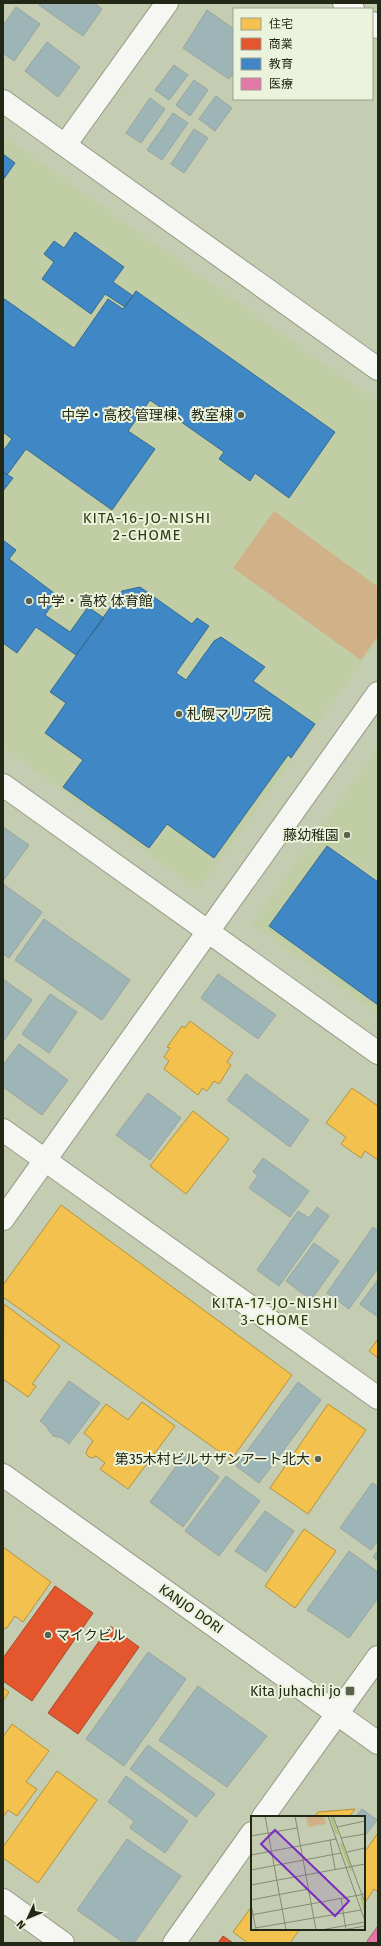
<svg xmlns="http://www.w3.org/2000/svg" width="381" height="1946" font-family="'Fira Sans','Noto Sans JP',sans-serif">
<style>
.built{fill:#c1cda4}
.green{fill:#d0b188}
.homes{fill:#f2c14e;stroke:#b4933d}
.shops{fill:#e4572e;stroke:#aa4927}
.schools{fill:#3f88c5;stroke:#376b90}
.health{fill:#e377a8;stroke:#a95f7c}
.building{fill:#9db5b7;stroke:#99a49e}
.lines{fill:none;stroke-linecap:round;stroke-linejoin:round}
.street-casing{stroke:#949985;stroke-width:24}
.secondary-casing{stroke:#949985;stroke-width:24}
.street{stroke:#f6f7f3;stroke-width:22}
.secondary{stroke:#f6f7f3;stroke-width:22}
.poi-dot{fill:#5b614d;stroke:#ecf3dc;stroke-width:1.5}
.labels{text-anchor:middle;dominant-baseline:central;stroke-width:4;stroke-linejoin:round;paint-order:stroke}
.poi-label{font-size:14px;fill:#232716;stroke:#ecf3dc;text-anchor:end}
.street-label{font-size:14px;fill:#232716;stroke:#ecf3dc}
.neighbourhood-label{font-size:15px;letter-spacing:1px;fill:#313a11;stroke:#ecf3dc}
.inset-river{fill:none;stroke:#aec26d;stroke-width:2}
.inset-road{fill:none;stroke:#848a74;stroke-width:1}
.view{fill:#7b2cbf;fill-opacity:0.15;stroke:#7b2cbf;stroke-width:2}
.inset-edge{fill:none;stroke:#232716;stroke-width:2}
</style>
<rect width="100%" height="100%" fill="#c4ccb2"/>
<path class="built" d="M 3,136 L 378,402 L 378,640 L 198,890 L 3,747 Z
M 378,747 L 378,1014 L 252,924 Z"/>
<path class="green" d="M 274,511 L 378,587 L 378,636 L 361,660 L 233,568 Z"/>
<path class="homes" d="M 190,1021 L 233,1053 L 227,1062 L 231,1065 L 219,1084 L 214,1081 L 207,1091 L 202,1088 L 198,1095 L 164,1069 L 169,1061 L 164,1057 L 170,1048 L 167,1047 L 182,1026 L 185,1028 Z
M 352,1088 L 378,1106 L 378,1160 L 365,1151 L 361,1158 L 341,1144 L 346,1137 L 326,1123 Z
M 193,1111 L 229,1139 L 186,1194 L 150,1166 Z
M 61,1205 L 292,1375 L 231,1460 L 3,1297 L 3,1285 Z
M 4,1304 L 60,1346 L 32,1384 L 36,1386 L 28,1397 L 3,1379 Z
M 378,1339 L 378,1358 L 369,1351 Z
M 142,1402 L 175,1426 L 128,1489 L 100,1469 L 105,1463 L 96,1456 L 92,1458 L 89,1457 L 86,1454 L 87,1450 L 93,1441 L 84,1433 L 106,1404 L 128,1420 Z
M 328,1404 L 366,1430 L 308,1514 L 270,1488 Z
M 304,1529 L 336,1551 L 295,1608 L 265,1586 Z
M 3,1547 L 51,1582 L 23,1622 L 15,1616 L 6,1629 L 3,1627 Z
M 3,1688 L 9,1692 L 3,1701 Z
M 12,1724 L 49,1751 L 26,1782 L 37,1789 L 17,1816 L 8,1810 L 3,1817 L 3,1737 Z
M 57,1771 L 97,1800 L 38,1883 L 3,1858 L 3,1847 Z
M 355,1809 L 349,1817 L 314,1817 L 318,1812 Z
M 378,1833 L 378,1892 L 374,1889 L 364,1904 L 364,1853 Z
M 252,1906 L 252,1929 L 300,1929 L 290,1943 L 248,1943 L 233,1932 Z"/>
<path class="shops" d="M 55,1586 L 93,1613 L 32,1701 L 3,1681 L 3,1658 Z
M 110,1626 L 139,1647 L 78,1734 L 48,1713 Z
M 223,1936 L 233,1943 L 218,1943 Z"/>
<path class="schools" d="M 3,154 L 15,163 L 3,180 Z
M 75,232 L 124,267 L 113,282 L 133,296 L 125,307 L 105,294 L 91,314 L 42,279 L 54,262 L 44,254 L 54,241 L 64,248 Z
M 136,291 L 335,432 L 289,498 L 255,473 L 250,481 L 219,459 L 224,452 L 150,400 L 128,431 L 155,449 L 112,510 L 26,449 L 7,475 L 3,472 L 3,451 L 12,439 L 3,432 L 3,298 L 74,348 L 108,299 L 123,309 Z
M 3,472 L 13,478 L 3,491 Z
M 3,540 L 16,550 L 9,559 L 58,596 L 45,615 L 70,632 L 88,607 L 104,618 L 76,655 L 36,627 L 17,653 L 3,643 Z
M 140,587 L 192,624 L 197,618 L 209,626 L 176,673 L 186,680 L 214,641 L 221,637 L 265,667 L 253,681 L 315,724 L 291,758 L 288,755 L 214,858 L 167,824 L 149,848 L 63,787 L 83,760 L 45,733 L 66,703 L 50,692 L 122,591 Z
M 327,846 L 378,882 L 378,1005 L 269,926 Z"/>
<path class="health" d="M 378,1926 L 378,1943 L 369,1943 L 367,1941 Z"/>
<path class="building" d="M 41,3 L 94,3 L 102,9 L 83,36 L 39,5 Z
M 16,7 L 40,24 L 14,61 L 3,53 L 3,26 Z
M 207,10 L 234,29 L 234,72 L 229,79 L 183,48 Z
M 47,42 L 80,67 L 58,97 L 25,71 Z
M 174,65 L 188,75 L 169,100 L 155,90 Z
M 194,80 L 208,90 L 190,116 L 176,105 Z
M 216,96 L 232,108 L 215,131 L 199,119 Z
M 150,98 L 165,109 L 141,143 L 126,133 Z
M 173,113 L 188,123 L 162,160 L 147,150 Z
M 194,129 L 208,138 L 184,173 L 171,164 Z
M 3,827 L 29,845 L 3,881 Z
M 3,884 L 42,912 L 9,958 L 3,954 Z
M 44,919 L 130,980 L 102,1020 L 15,960 Z
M 218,974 L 276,1015 L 258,1039 L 201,998 Z
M 3,979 L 32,1000 L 3,1042 Z
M 50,994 L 77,1012 L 49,1053 L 22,1034 Z
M 19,1044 L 68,1080 L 42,1115 L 3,1087 L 3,1065 Z
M 246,1074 L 309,1120 L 290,1147 L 227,1100 Z
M 148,1093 L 181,1118 L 150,1160 L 116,1135 Z
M 263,1158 L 309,1191 L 290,1217 L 249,1188 L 258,1175 L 253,1172 Z
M 317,1207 L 329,1216 L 279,1286 L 257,1270 L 298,1211 L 309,1218 Z
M 373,1227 L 378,1231 L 378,1268 L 349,1309 L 327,1293 Z
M 314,1243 L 339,1261 L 311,1300 L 286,1281 Z
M 378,1280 L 378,1317 L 360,1304 Z
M 69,1381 L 100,1403 L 69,1444 L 62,1438 L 53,1436 L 46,1426 L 40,1421 Z
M 298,1382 L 321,1400 L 259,1483 L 236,1466 Z
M 186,1453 L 219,1477 L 183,1527 L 150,1502 Z
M 226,1476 L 260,1501 L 219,1556 L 185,1531 Z
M 372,1483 L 378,1487 L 378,1540 L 371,1550 L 340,1528 Z
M 265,1511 L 294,1531 L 266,1572 L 235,1551 Z
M 378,1550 L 378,1561 L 373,1557 Z
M 349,1551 L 378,1572 L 378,1598 L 349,1638 L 307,1610 Z
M 148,1652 L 186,1679 L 124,1766 L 86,1739 Z
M 198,1686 L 267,1736 L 227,1787 L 159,1740 Z
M 148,1745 L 215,1794 L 196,1817 L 130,1769 Z
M 126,1776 L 188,1821 L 165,1853 L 130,1828 L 134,1821 L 108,1802 Z
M 362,1809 L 377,1820 L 364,1837 L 364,1817 L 355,1817 Z
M 127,1839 L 181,1876 L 134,1943 L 124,1943 L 77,1910 Z"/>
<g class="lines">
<defs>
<path id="street" d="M 344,3 L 353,9
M 372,23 L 378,27
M 3,101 L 378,369
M 65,145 L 167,3
M 3,785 L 378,1053
M 3,1130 L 378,1398
M 3,1219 L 378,693
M 3,1900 L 63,1943"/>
<path id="secondary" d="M 3,1475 L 378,1743
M 263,1817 L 378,1657
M 174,1943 L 252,1833"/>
</defs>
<use href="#street" class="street-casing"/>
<use href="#secondary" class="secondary-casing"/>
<use href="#street" class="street"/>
<use href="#secondary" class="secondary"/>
</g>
<g class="poi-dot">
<circle cx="241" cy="415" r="4"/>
<circle cx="29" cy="601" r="4"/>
<circle cx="179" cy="714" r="4"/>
<circle cx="347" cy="835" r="4"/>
<circle cx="318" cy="1459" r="4"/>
<circle cx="48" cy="1635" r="4"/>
<rect x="345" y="1686" width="10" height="10" rx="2"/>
</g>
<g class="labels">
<g class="poi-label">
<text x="233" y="415">中学・高校 管理棟、教室棟</text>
<text x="37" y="601" text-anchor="start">中学・高校 体育館</text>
<text x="187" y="714" text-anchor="start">札幌マリア院</text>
<text x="339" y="835">藤幼稚園</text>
<text x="310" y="1459">第35木村ビルサザンアート北大</text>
<text x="56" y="1635" text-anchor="start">マイクビル</text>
<text x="341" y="1691">Kita juhachi jo</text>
</g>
<g class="street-label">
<text transform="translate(191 1609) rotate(35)">KANJO DORI</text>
</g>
<g class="neighbourhood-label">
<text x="147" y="518">KITA-16-JO-NISHI<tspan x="147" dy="17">2-CHOME</tspan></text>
<text x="275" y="1303">KITA-17-JO-NISHI<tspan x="275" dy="17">3-CHOME</tspan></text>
</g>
</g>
<g transform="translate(251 1816)">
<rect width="114" height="114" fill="#c4ccb2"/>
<path d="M 55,0 L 73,0 L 75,8 L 57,11 Z" fill="#d0b188"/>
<path class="inset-river" d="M 80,0 L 86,18M 90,27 L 100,54M 110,81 L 114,96"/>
<path class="inset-road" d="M 14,0 L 35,114M 44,0 L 65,114M 77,0 L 114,105M 82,0 L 114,87M 86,11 L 114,5M 0,20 L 46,12M 90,22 L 114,18M 79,24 L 84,53M 96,36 L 114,32M 0,39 L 85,23M 0,54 L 90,37M 0,69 L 114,48M 90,82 L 95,114M 0,84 L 57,73M 0,88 L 5,114M 0,99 L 114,78M 4,112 L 110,94M 70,114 L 114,106M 92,114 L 114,110"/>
<path class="view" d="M 24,14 L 98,85 L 84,100 L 10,28 Z"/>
<rect width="114" height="114" class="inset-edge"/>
</g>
<rect width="381" height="1946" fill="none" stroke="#232716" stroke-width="8"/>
<rect x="233" y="8" width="140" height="92" fill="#ecf3dc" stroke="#9ca18d"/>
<rect x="241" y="18" width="20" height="12" fill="#f2c14e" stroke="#9ca18d"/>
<text x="269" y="28" font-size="12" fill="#232716">住宅</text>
<rect x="241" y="38" width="20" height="12" fill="#e4572e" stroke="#9ca18d"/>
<text x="269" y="48" font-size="12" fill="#232716">商業</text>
<rect x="241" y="58" width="20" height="12" fill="#3f88c5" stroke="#9ca18d"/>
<text x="269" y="68" font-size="12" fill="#232716">教育</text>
<rect x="241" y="78" width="20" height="12" fill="#e377a8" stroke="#9ca18d"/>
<text x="269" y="88" font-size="12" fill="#232716">医療</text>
<g transform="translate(28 1918) rotate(226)" stroke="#ecf3dc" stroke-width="3" paint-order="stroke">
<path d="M0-3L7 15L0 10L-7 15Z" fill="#232716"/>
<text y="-6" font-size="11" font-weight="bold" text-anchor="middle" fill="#232716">N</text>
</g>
</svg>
